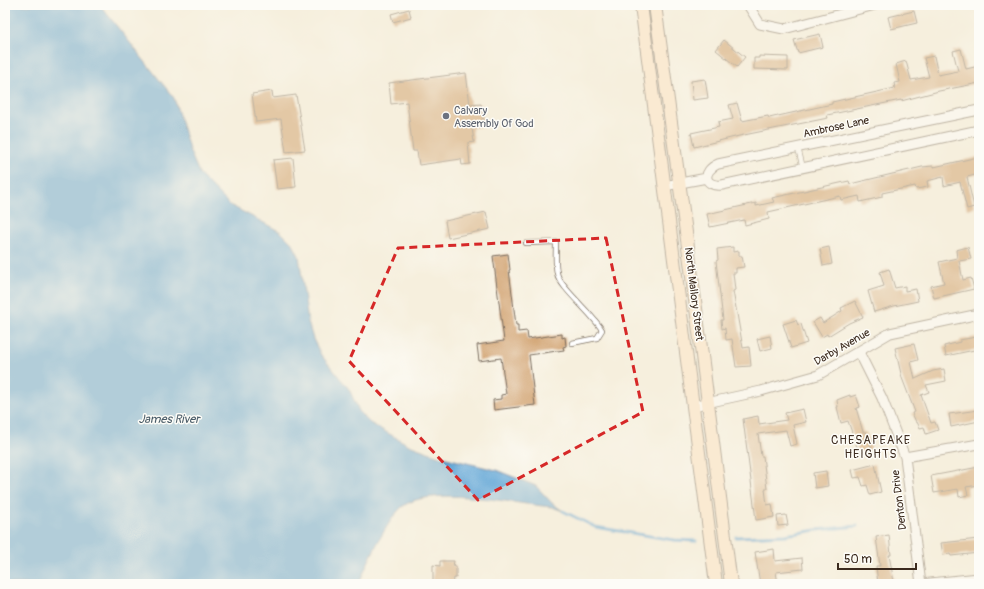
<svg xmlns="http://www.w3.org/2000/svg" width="984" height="589" font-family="Pangolin,sans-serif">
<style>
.water{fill:#5fa4d5;stroke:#4d677a}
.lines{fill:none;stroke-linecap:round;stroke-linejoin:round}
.stream{stroke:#5fa4d5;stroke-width:3}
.building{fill:#cd9a63}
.lane-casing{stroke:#7c6f61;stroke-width:6}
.street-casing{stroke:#7c6f61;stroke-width:11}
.secondary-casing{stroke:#7c6f61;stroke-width:14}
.lane{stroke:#fff;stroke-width:4.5}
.street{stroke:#fff;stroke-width:9}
.secondary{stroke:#ffe4c6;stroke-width:12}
.marked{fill:none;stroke:#d62828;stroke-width:3;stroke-dasharray:8 5;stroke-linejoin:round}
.worship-dot{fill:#6b7280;stroke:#fdfcf7;stroke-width:1.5}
.labels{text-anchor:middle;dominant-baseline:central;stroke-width:3;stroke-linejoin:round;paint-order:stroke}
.worship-label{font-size:11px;fill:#5b616d;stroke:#fdfcf7;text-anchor:start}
.street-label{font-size:11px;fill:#3b2a1e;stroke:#fdfcf7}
.water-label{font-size:12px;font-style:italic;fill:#495b67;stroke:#fdfcf7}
.neighbourhood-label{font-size:12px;letter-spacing:1px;fill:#3b2a1e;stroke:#fdfcf7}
</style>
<rect width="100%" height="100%" fill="#fdfcf7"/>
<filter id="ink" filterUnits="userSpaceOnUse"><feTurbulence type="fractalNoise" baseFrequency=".025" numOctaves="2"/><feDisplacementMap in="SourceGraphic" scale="8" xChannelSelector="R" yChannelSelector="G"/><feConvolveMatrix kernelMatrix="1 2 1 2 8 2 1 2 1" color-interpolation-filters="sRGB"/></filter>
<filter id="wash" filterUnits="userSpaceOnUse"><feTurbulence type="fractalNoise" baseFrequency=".012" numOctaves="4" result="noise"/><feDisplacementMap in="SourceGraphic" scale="16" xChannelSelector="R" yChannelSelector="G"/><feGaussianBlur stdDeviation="0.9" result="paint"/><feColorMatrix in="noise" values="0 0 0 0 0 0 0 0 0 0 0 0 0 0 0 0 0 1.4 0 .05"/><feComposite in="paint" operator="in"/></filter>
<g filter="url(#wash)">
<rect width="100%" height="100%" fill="#f6efdd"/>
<path class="water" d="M 5,5 L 100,5 L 174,98 L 190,152 L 200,175 L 230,205 L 281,232 L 293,244 L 299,256 L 308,322 L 313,339 L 321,355 L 349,389 L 360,413 L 370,423 L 409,445 L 442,457 L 496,470 L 536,486 L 552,503 L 563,511 L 552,507 L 543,506 C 510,503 428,485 402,507 C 387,520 366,565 359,584 L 5,584 Z"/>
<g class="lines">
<path class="stream" d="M 563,511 L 595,527 L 674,540 L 696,541
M 736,537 L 785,535 L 817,530 L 857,526"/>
</g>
<g id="blocks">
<path class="building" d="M 409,9 L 411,17 L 393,22 L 391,14 Z
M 914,11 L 917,23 L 891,29 L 888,17 Z
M 820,34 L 823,47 L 798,53 L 794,40 Z
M 724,40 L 745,57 L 737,67 L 716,50 Z
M 961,49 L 966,69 L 979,66 L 979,83 L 939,91 L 901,101 L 901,100 L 827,115 L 828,118 L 739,136 L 694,147 L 691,133 L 719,127 L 718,122 L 733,119 L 729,105 L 737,103 L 742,121 L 768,116 L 769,118 L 832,104 L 832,102 L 895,88 L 894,83 L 900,82 L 896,64 L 906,61 L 911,80 L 929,77 L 924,58 L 934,56 L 938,75 L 958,71 L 953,51 Z
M 759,56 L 788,57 L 788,70 L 754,69 L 754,58 L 759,58 Z
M 466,73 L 470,105 L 481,104 L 484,126 L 472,128 L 474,142 L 468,143 L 470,164 L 462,165 L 461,159 L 419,165 L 417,151 L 413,151 L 407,102 L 391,104 L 389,83 Z
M 705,79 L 708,98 L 693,100 L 691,81 Z
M 272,91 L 273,98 L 296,95 L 305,150 L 286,152 L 281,119 L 256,122 L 252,94 Z
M 978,157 L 979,174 L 967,177 L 974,207 L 967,209 L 960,182 L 944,186 L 943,177 L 927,181 L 928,187 L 916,189 L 915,186 L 882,193 L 882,197 L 860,202 L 859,196 L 841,200 L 840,196 L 768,212 L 769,219 L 745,225 L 744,220 L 710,227 L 707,214 L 756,203 L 756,206 L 774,202 L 772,198 L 849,181 L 850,184 L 922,167 L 933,166 L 934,167 Z
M 293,158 L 296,187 L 277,189 L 273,160 Z
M 486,212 L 490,229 L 448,238 L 445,221 Z
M 733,247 L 733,252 L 739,251 L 739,256 L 742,256 L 744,267 L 736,268 L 736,273 L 733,273 L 735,290 L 733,291 L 743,348 L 749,347 L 751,366 L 736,367 L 732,339 L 726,340 L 725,328 L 722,329 L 721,320 L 723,320 L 716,261 L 718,260 L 717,249 Z
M 829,247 L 832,264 L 823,266 L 820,249 Z
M 968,247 L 971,259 L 959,261 L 963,280 L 971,278 L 974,289 L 934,298 L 931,286 L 944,283 L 939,262 L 957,258 L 956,250 Z
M 508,254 L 510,270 L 509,270 L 516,325 L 518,325 L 518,332 L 527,331 L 528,339 L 562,334 L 562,338 L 565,337 L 566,346 L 563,347 L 564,350 L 529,355 L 535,405 L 494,410 L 493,400 L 501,399 L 501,395 L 506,394 L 501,358 L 479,361 L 477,345 L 504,341 L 493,256 Z
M 889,269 L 895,288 L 905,286 L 905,291 L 916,289 L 918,301 L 894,306 L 874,312 L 868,291 L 884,286 L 880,272 Z
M 855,301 L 863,317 L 849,323 L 828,336 L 827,334 L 822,337 L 813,322 L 820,318 L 823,323 L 842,311 L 841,308 Z
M 796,320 L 798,325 L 801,324 L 807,343 L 791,348 L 783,324 Z
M 770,336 L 772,348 L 760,351 L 757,339 Z
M 976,337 L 979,349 L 946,356 L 944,346 L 960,342 L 960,340 Z
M 914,344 L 918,360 L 911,362 L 915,379 L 933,371 L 944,369 L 946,381 L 926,385 L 929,392 L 921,395 L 931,423 L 935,422 L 938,430 L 926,434 L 924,427 L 920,428 L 917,422 L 916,422 L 912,413 L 915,412 L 902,378 L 895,348 Z
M 850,395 L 850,397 L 856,395 L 860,407 L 856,408 L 863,432 L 866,432 L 871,445 L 871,449 L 859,453 L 848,421 L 841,423 L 837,407 L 838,407 L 837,400 Z
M 803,409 L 806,422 L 793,425 L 797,444 L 790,446 L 786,430 L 758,434 L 761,456 L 763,456 L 767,489 L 765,489 L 767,505 L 772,504 L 774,517 L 756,520 L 743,419 L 758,416 L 759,424 L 787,420 L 785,413 Z
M 979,410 L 979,421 L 951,427 L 949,414 Z
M 875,464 L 881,492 L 870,495 L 867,485 L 863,486 L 860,477 L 854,478 L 852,470 Z
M 979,467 L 979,485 L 966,487 L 968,495 L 959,497 L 958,489 L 934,493 L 931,476 Z
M 826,471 L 828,486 L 815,488 L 813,473 Z
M 786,515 L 788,525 L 778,526 L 777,516 Z
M 889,535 L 891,555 L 889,555 L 894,582 L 878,584 L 876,566 L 880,566 L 876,537 Z
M 979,539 L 979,553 L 951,556 L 950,554 L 943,555 L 941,543 Z
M 774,549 L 775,561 L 802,558 L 803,569 L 776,572 L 778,584 L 760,584 L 755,552 Z
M 440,561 L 454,561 L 453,566 L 456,566 L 456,578 L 454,578 L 453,584 L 433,582 L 433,565 L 440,566 Z"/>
</g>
</g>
<g filter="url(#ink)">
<use href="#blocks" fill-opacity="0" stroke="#7c6f61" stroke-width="1"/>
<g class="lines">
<defs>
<path id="lane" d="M 798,148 L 803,168
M 526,243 L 556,242 C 556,252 555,263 557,273 C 559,287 593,314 602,330 L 597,338 L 572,343"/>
<path id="street" d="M 748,5 L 760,24 L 784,29 L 875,5
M 979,110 L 718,164 C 702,171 703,187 722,185 L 979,130
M 664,186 L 707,178
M 859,352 L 882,398 L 905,457 L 921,584
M 693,406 L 761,391 L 818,375 L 890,333 L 979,314
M 905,457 L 979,444
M 921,584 L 979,578"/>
<path id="secondary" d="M 641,5 L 716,584
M 655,5 L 691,269 L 731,584"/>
</defs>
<use href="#lane" class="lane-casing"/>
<use href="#street" class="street-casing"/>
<use href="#secondary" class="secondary-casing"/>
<use href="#lane" class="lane"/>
<use href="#street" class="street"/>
<use href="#secondary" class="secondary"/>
</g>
</g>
<path d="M0 0H984V589H0ZM 606,238 L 643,412 L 478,500 L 349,361 L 398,248 Z" fill="#f6efdd" fill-opacity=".55" fill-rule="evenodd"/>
<path class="marked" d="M 606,238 L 643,412 L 478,500 L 349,361 L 398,248 Z"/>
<circle class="worship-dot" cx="446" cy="116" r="4"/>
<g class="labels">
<g class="worship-label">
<text x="454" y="110">Calvary<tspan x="454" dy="13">Assembly Of God</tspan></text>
</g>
<g class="street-label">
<text transform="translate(836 127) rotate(-12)">Ambrose Lane</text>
<text transform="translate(694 294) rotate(83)">North Mallory Street</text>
<text transform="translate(842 347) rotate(-30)">Darby Avenue</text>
<text transform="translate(899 500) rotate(-97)">Denton Drive</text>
</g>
<g class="water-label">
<text x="169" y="419">James River</text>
</g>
<g class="neighbourhood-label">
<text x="871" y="440">CHESAPEAKE<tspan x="871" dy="14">HEIGHTS</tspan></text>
</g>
</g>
<rect width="984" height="589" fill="none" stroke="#fdfcf7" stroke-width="20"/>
<path d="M838 563v6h78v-6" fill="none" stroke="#3b2a1e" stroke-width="2"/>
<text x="844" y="563" font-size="12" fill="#3b2a1e" stroke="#fdfcf7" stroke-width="3" paint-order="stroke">50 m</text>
</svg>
